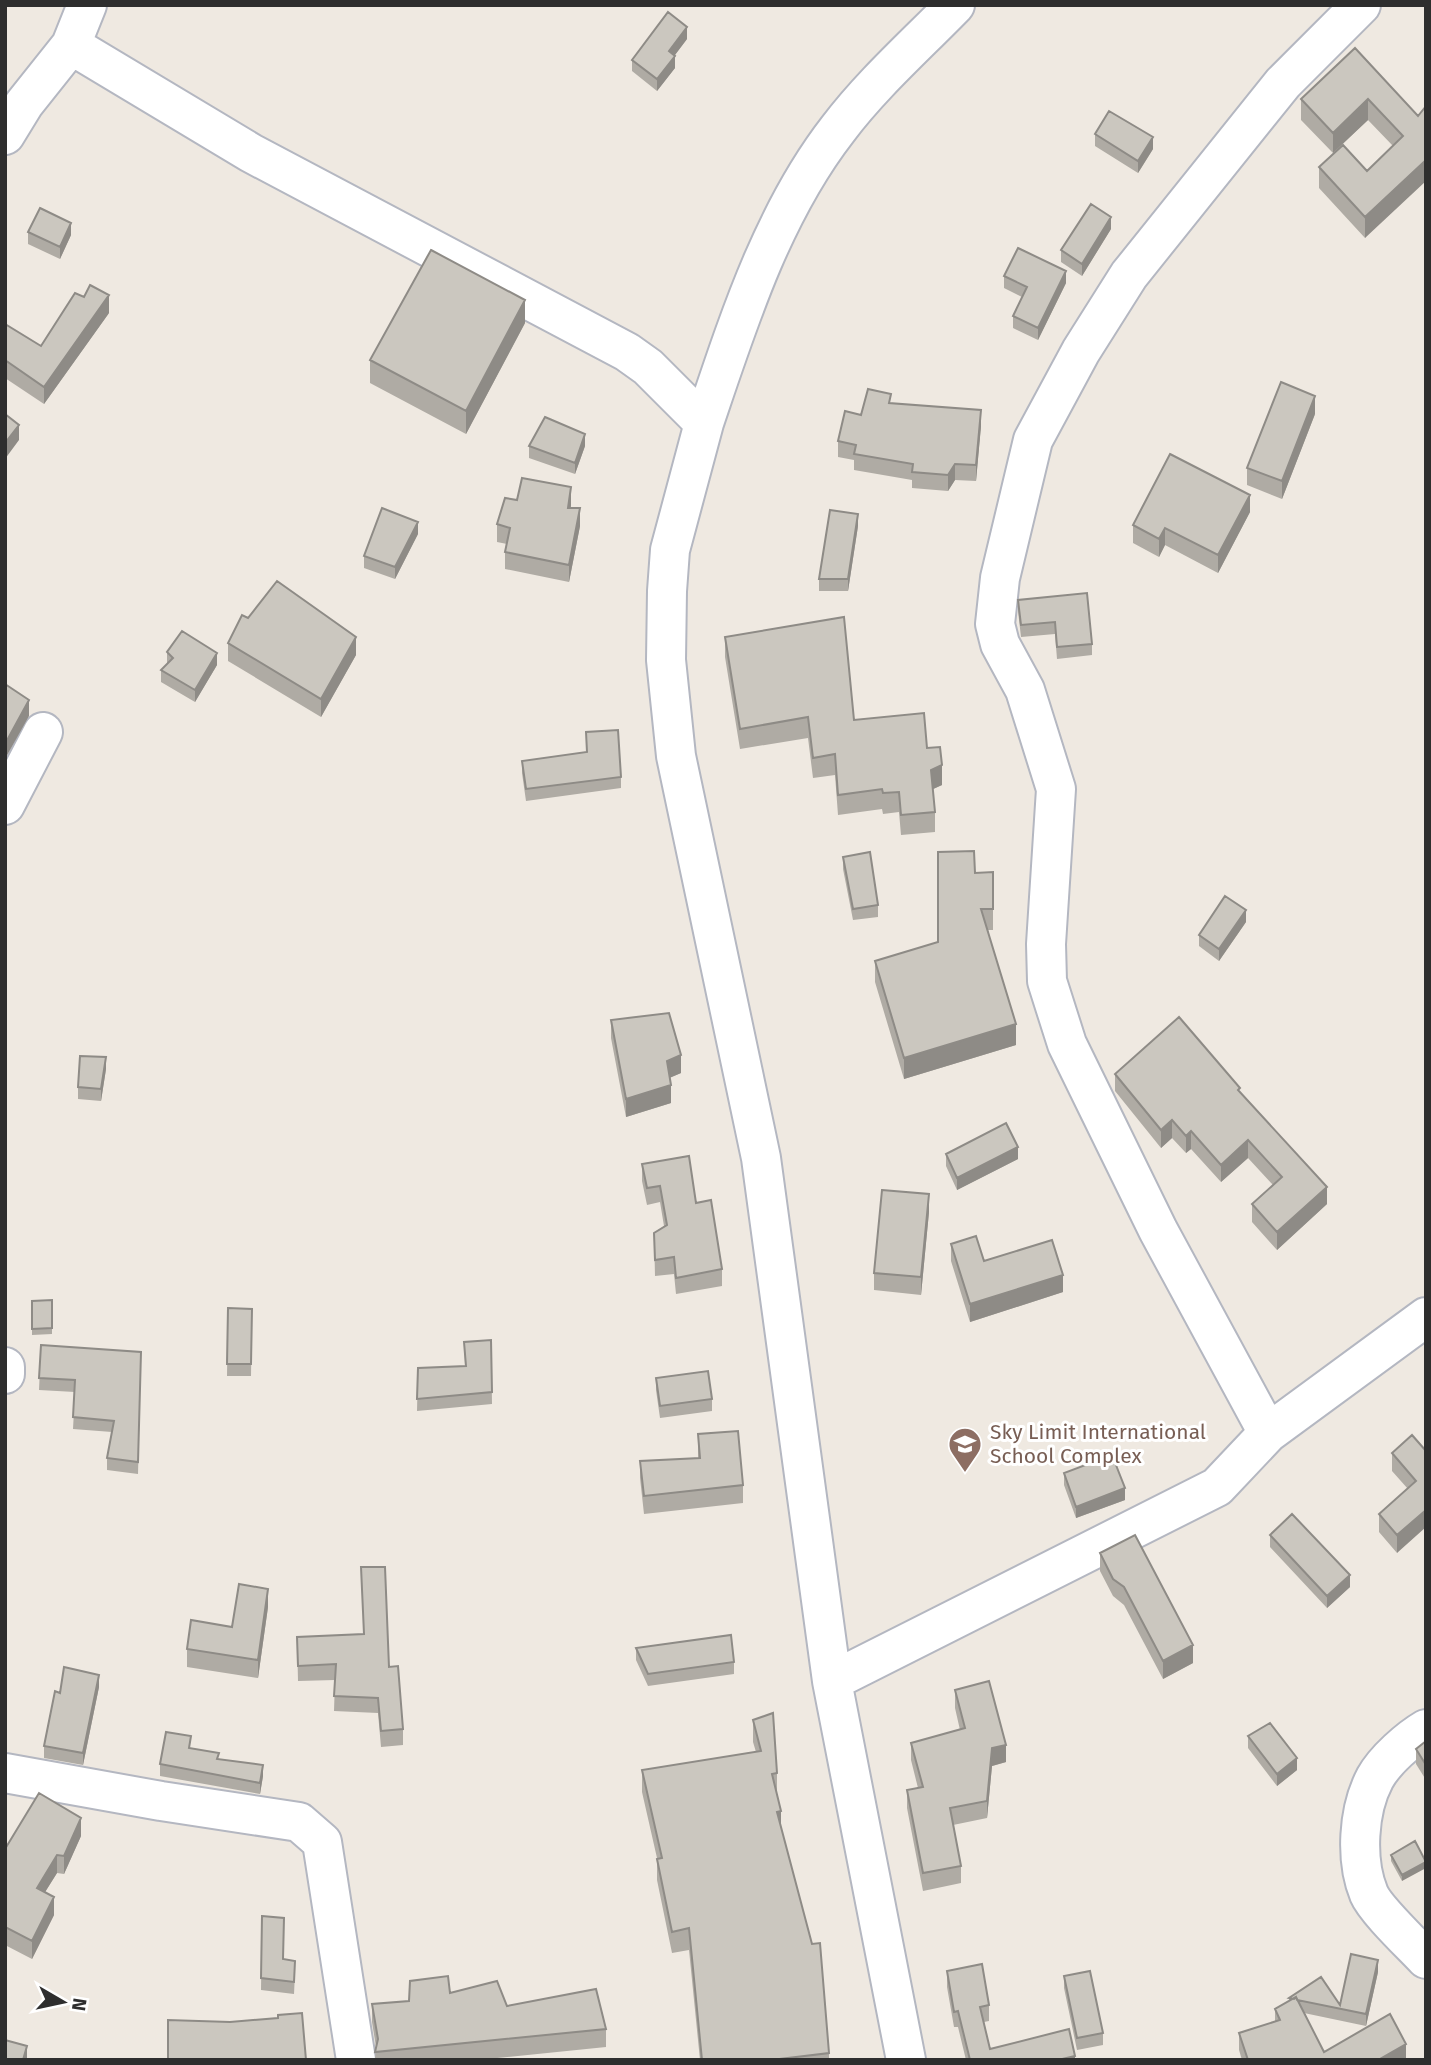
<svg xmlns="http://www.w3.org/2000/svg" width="1431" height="2065" font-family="'Fira Sans',sans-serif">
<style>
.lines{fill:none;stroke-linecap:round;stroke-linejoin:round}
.minor-casing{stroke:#b4b7c1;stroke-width:42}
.minor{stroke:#fff;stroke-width:38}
.wall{fill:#afaba4}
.shaded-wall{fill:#8e8b86}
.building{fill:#cbc7bf;stroke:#8e8b86;stroke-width:2}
.labels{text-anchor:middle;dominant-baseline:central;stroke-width:6;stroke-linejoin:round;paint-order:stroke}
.education-label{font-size:21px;fill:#785e54;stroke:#fff;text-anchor:start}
</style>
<rect width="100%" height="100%" fill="#efe9e1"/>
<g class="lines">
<defs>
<path id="minor" d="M 71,45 L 251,153 L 627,352 L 648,367 L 704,423 L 670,550 L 667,591 L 666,660 L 676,756 L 761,1158 L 832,1681 L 906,2060
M 5,135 L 24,104 L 71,45 L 87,5
M 704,423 C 738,322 772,214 838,129 C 872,84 916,45 955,5
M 5,805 L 43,732
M 5,1367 L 5,1374
M 1268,1433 L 1158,1230 L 1067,1044 L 1047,981 L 1046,944 L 1056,789 L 1025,690 L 1000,644 L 995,624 L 1000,578 L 1033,440 L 1081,351 L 1129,275 L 1283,83 L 1361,5
M 832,1681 L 1217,1487 L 1268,1433 L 1426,1317
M 1426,1729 C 1409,1739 1385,1760 1375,1778 C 1358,1810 1355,1860 1369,1894 C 1376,1910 1412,1944 1426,1959
M 5,1773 L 161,1801 L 299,1822 L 322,1842 L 356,2060"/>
</defs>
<use href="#minor" class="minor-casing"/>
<use href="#minor" class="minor"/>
</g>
<path class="wall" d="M 687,39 L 674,56 L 675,68 L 657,91 L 632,71 L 632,60 Z
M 1355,48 L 1418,116 L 1365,238 L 1319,188 L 1319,167 L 1367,171 L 1393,146 L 1368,120 L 1333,153 L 1301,120 L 1301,99 Z
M 1095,134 L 1153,149 L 1138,173 L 1095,146 Z
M 1111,229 L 1082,276 L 1061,262 L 1061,250 Z
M 28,232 L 71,235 L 60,259 L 28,244 Z
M 1004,276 L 1066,283 L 1038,340 L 1013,328 L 1013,316 L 1022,297 L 1004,288 Z
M 109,313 L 44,404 L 5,378 L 5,324 L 41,346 Z
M 525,323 L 466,434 L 370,383 L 370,360 Z
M 891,403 L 981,426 L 976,481 L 955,480 L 948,491 L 912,488 L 912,480 L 854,470 L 854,460 L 838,457 L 838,441 L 861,415 Z
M 1315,414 L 1282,499 L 1247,485 L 1247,468 Z
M 529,446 L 585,446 L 575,474 L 529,458 Z
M 517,500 L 571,505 L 571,508 L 580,526 L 569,582 L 505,569 L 505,552 L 507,544 L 497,542 L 497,524 Z
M 1250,512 L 1218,573 L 1165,545 L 1159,557 L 1133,543 L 1133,525 Z
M 858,526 L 848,591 L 819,591 L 819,579 Z
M 418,534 L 395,579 L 364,568 L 364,556 Z
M 1018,600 L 1092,644 L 1092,655 L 1057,659 L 1055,634 L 1021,637 L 1018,611 Z
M 248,618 L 356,655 L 321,717 L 228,661 L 228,643 Z
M 725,637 L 854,720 L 927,748 L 942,785 L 933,789 L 935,812 L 935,832 L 901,835 L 899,812 L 883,814 L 882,809 L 838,815 L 835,775 L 813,778 L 808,738 L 740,749 L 725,657 Z
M 167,652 L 217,665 L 195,702 L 161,682 L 161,670 L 167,664 Z
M 586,732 L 621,777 L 621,788 L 526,801 L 522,773 L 522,761 L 586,752 Z
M 843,857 L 878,905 L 878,917 L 853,920 L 843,869 Z
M 993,872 L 993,930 L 988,930 L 1016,1045 L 904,1079 L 875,982 L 875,961 L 938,942 L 975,873 Z
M 1246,922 L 1219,961 L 1199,946 L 1199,935 Z
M 611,1020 L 681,1073 L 669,1078 L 671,1103 L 626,1117 L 611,1038 Z
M 106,1069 L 101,1101 L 78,1099 L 78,1087 Z
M 1115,1074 L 1240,1092 L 1327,1204 L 1277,1250 L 1252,1222 L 1252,1204 L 1273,1185 L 1248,1158 L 1221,1182 L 1191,1149 L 1186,1153 L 1172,1138 L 1161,1148 L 1115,1091 Z
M 946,1154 L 1018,1159 L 957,1190 L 946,1166 Z
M 642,1164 L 696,1203 L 722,1269 L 722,1286 L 676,1294 L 674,1274 L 655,1276 L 654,1233 L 664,1226 L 660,1202 L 647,1205 L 642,1181 Z
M 929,1212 L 921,1295 L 874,1290 L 874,1273 Z
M 951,1244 L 984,1261 L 1063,1292 L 970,1322 L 951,1261 Z
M 52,1300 L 52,1334 L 32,1335 L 32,1301 Z
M 228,1308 L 252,1309 L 251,1376 L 227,1376 Z
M 491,1340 L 492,1404 L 417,1411 L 418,1368 L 465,1366 L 464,1342 Z
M 41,1345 L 141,1352 L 138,1474 L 107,1470 L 107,1458 L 112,1432 L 73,1429 L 75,1392 L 39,1390 Z
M 656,1378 L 712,1399 L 712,1411 L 660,1418 L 656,1390 Z
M 698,1434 L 743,1485 L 743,1503 L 644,1514 L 640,1478 L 640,1461 L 698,1458 Z
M 1426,1451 L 1397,1553 L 1379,1532 L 1379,1514 L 1408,1489 L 1392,1471 L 1392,1453 Z
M 1064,1473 L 1125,1500 L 1076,1518 L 1064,1485 Z
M 1270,1535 L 1350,1587 L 1327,1608 L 1270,1547 Z
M 1100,1553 L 1193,1663 L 1163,1679 L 1124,1605 L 1113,1596 L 1100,1571 Z
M 361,1567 L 389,1667 L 403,1729 L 403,1745 L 381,1747 L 378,1713 L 334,1711 L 335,1680 L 298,1681 L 297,1637 L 364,1634 Z
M 268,1607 L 258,1678 L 187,1667 L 187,1649 L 232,1627 Z
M 636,1648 L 734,1662 L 734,1674 L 648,1686 L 636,1660 Z
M 99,1687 L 83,1765 L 44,1758 L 44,1746 L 60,1693 Z
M 955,1690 L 1006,1762 L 992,1766 L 987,1818 L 953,1825 L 961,1866 L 961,1883 L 923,1891 L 907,1808 L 907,1790 L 918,1788 L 911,1760 L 911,1743 L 960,1730 L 955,1708 Z
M 753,1720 L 777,1773 L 777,1795 L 781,1830 L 829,2053 L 829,2060 L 700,2060 L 689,1950 L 672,1953 L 657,1880 L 657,1858 L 642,1792 L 642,1770 L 756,1752 L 753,1742 Z
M 1248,1736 L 1297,1770 L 1277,1786 L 1248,1748 Z
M 1426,1741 L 1426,1780 L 1416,1764 L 1416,1749 Z
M 191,1748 L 263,1776 L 260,1794 L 160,1776 L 160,1764 Z
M 81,1836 L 64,1874 L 57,1873 L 45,1892 L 54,1915 L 32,1959 L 5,1945 L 5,1849 Z
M 1415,1841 L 1402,1881 L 1391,1861 L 1391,1855 Z
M 262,1916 L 284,1959 L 295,1973 L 294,1994 L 261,1990 Z
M 947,1971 L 989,2005 L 989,2021 L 984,2022 L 990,2049 L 1075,2060 L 966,2060 L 958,2027 L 954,2027 L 947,1987 Z
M 1378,1972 L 1366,2026 L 1304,2013 L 1324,2052 L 1406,2060 L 1242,2060 L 1239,2050 L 1239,2033 L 1275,2022 L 1275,2009 L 1289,2001 L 1289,1998 L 1340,2005 Z
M 1064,1976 L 1103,2033 L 1103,2045 L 1077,2050 L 1064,1988 Z
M 450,1993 L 606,2029 L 606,2047 L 477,2060 L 375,2060 L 376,2047 L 372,2022 L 372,2004 L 409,2001 Z"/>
<path class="shaded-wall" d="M 687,27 L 687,39 L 669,63 L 669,51 Z
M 675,56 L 675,68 L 657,91 L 657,79 Z
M 1368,99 L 1368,120 L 1333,153 L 1333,133 Z
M 1153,137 L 1153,149 L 1138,173 L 1138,161 Z
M 1426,160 L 1426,181 L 1365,238 L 1365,217 Z
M 1111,217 L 1111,229 L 1082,276 L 1082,264 Z
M 71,223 L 71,235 L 60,259 L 60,247 Z
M 1066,271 L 1066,283 L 1038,340 L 1038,328 Z
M 109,295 L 109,313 L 44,404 L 44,387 Z
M 525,300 L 525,323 L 466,434 L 466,411 Z
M 1315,396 L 1315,414 L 1282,499 L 1282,481 Z
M 981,410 L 981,426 L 976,481 L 976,465 Z
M 19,425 L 19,440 L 5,459 L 5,443 Z
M 585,434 L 585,446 L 575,474 L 575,463 Z
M 955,464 L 955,480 L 948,491 L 948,475 Z
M 571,487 L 571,505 L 568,525 L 568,508 Z
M 1250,495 L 1250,512 L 1218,573 L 1218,555 Z
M 580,508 L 580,526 L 569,582 L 569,565 Z
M 858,514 L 858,526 L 848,591 L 848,579 Z
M 418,522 L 418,534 L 395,579 L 395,567 Z
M 1165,528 L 1165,545 L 1159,557 L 1159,539 Z
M 356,637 L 356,655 L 321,717 L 321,699 Z
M 217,653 L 217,665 L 195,702 L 195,690 Z
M 29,700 L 29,716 L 5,759 L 5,744 Z
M 942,765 L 942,785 L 931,790 L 931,770 Z
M 1246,910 L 1246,922 L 1219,961 L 1219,949 Z
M 1016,1024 L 1016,1045 L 904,1079 L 904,1058 Z
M 681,1055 L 681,1073 L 667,1079 L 667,1061 Z
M 106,1057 L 106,1069 L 101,1101 L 101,1089 Z
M 671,1085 L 671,1103 L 626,1117 L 626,1099 Z
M 1172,1120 L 1172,1138 L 1161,1148 L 1161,1130 Z
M 1191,1131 L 1191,1149 L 1186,1153 L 1186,1136 Z
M 1248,1140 L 1248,1158 L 1221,1182 L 1221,1165 Z
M 1018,1147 L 1018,1159 L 957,1190 L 957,1178 Z
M 1327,1187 L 1327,1204 L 1277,1250 L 1277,1232 Z
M 929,1194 L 929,1212 L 921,1295 L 921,1277 Z
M 1063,1275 L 1063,1292 L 970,1322 L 970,1304 Z
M 1125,1488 L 1125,1500 L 1076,1518 L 1076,1507 Z
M 1426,1510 L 1426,1527 L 1397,1553 L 1397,1535 Z
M 1350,1575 L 1350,1587 L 1327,1608 L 1327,1596 Z
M 268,1589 L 268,1607 L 258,1678 L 258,1660 Z
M 1193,1645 L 1193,1663 L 1163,1679 L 1163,1661 Z
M 99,1675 L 99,1687 L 83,1765 L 83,1753 Z
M 1006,1745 L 1006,1762 L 992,1766 L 987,1818 L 987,1801 L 992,1748 Z
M 1297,1758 L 1297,1770 L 1277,1786 L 1277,1774 Z
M 263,1765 L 263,1776 L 260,1794 L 260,1783 Z
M 781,1811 L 781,1832 L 777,1812 Z
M 81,1818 L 81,1836 L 64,1874 L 64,1856 Z
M 57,1855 L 57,1873 L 37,1905 L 37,1888 Z
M 1426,1862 L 1426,1868 L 1402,1881 L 1402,1875 Z
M 54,1897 L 54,1915 L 32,1959 L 32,1941 Z
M 1378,1960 L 1378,1972 L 1366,2026 L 1366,2014 Z
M 1406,2044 L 1406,2060 L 1378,2060 Z
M 27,2046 L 27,2058 L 26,2060 L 23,2060 Z
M 1075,2056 L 1075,2060 L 1058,2060 Z"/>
<path class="building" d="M 668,12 L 687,27 L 669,51 L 675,56 L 657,79 L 632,60 Z
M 1355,48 L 1418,116 L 1426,106 L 1426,160 L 1365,217 L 1319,167 L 1343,145 L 1367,171 L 1403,136 L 1368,99 L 1333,133 L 1301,99 Z
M 1109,111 L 1153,137 L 1138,161 L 1095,134 Z
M 1091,204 L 1111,217 L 1082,264 L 1061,250 Z
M 40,208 L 71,223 L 60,247 L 28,232 Z
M 1018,248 L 1066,271 L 1038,328 L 1013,316 L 1027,287 L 1004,276 Z
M 431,250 L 525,300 L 466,411 L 370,360 Z
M 90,285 L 109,295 L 44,387 L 5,360 L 5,324 L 41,346 L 75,293 L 84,297 Z
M 1281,382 L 1315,396 L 1282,481 L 1247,468 Z
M 868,389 L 891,394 L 889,403 L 981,410 L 976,465 L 955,464 L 948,475 L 912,472 L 913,464 L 854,454 L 856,445 L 838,441 L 845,411 L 861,415 Z
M 5,414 L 19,425 L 5,443 Z
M 545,417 L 585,434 L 575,463 L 529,446 Z
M 1170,454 L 1250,495 L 1218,555 L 1165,528 L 1159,539 L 1133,525 Z
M 522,478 L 571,487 L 568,508 L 580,508 L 569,565 L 505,552 L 510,528 L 497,524 L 505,498 L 517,500 Z
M 382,508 L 418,522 L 395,567 L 364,556 Z
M 830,510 L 858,514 L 848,579 L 819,579 Z
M 277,581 L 356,637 L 321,699 L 228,643 L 242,615 L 248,618 Z
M 1087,593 L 1092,644 L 1057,647 L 1055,622 L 1021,625 L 1018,600 Z
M 844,617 L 854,720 L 924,713 L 927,748 L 940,747 L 942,765 L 931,770 L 935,812 L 901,815 L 899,792 L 883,793 L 882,789 L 838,795 L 835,754 L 813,758 L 808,717 L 740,729 L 725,637 Z
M 182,631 L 217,653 L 195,690 L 161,670 L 173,658 L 167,652 Z
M 5,684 L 29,700 L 5,744 Z
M 618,730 L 621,777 L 526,789 L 522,761 L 587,752 L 586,732 Z
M 974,851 L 975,873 L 993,872 L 993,909 L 981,909 L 1016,1024 L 904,1058 L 875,961 L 938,942 L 938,852 Z
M 870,852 L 878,905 L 853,909 L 843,857 Z
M 1225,896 L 1246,910 L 1219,949 L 1199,935 Z
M 669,1013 L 681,1055 L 667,1061 L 671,1085 L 626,1099 L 611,1020 Z
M 1179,1017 L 1240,1088 L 1238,1090 L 1327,1187 L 1277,1232 L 1252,1204 L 1282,1177 L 1248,1140 L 1221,1165 L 1191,1131 L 1186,1136 L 1172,1120 L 1161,1130 L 1115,1074 Z
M 80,1056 L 106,1057 L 101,1089 L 78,1087 Z
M 1006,1123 L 1018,1147 L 957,1178 L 946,1154 Z
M 689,1156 L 696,1203 L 711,1200 L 722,1269 L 676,1278 L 674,1257 L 655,1260 L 654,1233 L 667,1225 L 660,1186 L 647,1188 L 642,1164 Z
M 882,1190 L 929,1194 L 921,1277 L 874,1273 Z
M 976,1236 L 984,1261 L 1052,1240 L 1063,1275 L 970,1304 L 951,1244 Z
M 52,1300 L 52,1328 L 32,1329 L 32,1301 Z
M 228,1308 L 252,1309 L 251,1364 L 227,1364 Z
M 491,1340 L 492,1392 L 417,1399 L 418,1368 L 466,1366 L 464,1342 Z
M 41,1345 L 141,1352 L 138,1462 L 107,1458 L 114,1421 L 73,1417 L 75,1380 L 39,1378 Z
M 708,1371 L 712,1399 L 660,1406 L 656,1378 Z
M 738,1431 L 743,1485 L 644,1496 L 640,1461 L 700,1458 L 698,1434 Z
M 1412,1435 L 1426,1451 L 1426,1510 L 1397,1535 L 1379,1514 L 1416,1481 L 1392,1453 Z
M 1112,1455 L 1125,1488 L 1076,1507 L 1064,1473 Z
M 1292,1514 L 1350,1575 L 1327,1596 L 1270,1535 Z
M 1135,1535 L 1193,1645 L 1163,1661 L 1124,1587 L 1113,1579 L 1100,1553 Z
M 361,1567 L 385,1567 L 389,1667 L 398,1666 L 403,1729 L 381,1731 L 378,1698 L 334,1696 L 336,1664 L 298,1666 L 297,1637 L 364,1634 Z
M 239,1584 L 268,1589 L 258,1660 L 187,1649 L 191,1620 L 232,1627 Z
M 731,1635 L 734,1662 L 648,1674 L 636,1648 Z
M 64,1667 L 99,1675 L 83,1753 L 44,1746 L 55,1691 L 60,1693 Z
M 989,1681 L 1006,1745 L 992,1748 L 987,1801 L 950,1808 L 961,1866 L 923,1873 L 907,1790 L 923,1787 L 911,1743 L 965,1728 L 955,1690 Z
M 773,1713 L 777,1773 L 772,1774 L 781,1811 L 777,1812 L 812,1944 L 820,1943 L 829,2053 L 771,2060 L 702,2060 L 689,1928 L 672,1932 L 657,1859 L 662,1858 L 642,1770 L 761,1751 L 753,1720 Z
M 1270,1723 L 1297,1758 L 1277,1774 L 1248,1736 Z
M 166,1732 L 191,1736 L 189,1748 L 219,1753 L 217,1759 L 263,1765 L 260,1783 L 160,1764 Z
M 1426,1741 L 1426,1765 L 1416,1749 Z
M 39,1793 L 81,1818 L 64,1856 L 57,1855 L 37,1888 L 54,1897 L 32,1941 L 5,1927 L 5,1849 Z
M 1415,1841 L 1426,1862 L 1402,1875 L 1391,1855 Z
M 262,1916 L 284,1918 L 283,1959 L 295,1961 L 294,1982 L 261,1978 Z
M 1351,1954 L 1378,1960 L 1366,2014 L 1297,2000 L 1296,1997 L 1294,1999 L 1289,1998 L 1321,1977 L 1340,2005 Z
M 982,1964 L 989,2005 L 980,2007 L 990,2049 L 1069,2029 L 1075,2056 L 1058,2060 L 970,2060 L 958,2011 L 954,2012 L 947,1971 Z
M 1090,1971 L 1103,2033 L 1077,2038 L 1064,1976 Z
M 448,1976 L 450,1993 L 497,1981 L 507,2006 L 596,1989 L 606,2029 L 375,2052 L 378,2039 L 372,2004 L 409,2001 L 410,1981 Z
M 1296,1997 L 1324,2052 L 1390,2014 L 1406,2044 L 1378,2060 L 1248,2060 L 1239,2033 L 1280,2020 L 1275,2009 Z
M 302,2013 L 306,2060 L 168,2060 L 168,2020 L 230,2022 L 278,2018 L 278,2015 Z
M 5,2040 L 27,2046 L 23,2060 L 5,2060 Z"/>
<defs>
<symbol id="school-pin" viewBox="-11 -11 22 30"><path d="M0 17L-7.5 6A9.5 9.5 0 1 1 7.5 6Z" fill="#8d6e63" stroke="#fff"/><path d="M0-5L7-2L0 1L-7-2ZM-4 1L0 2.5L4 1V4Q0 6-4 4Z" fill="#fff"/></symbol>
</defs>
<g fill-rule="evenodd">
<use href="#school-pin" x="946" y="1425" width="38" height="52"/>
</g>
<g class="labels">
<g class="education-label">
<text x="990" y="1432">Sky Limit International<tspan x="990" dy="24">School Complex</tspan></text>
</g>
</g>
<rect width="1431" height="2065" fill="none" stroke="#2e2e2e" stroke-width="14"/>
<g transform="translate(63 2002) rotate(99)" stroke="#ffffff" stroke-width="5" paint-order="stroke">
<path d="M0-5L12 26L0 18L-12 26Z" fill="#2e2e2e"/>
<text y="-10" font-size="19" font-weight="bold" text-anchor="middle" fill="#2e2e2e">N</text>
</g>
</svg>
